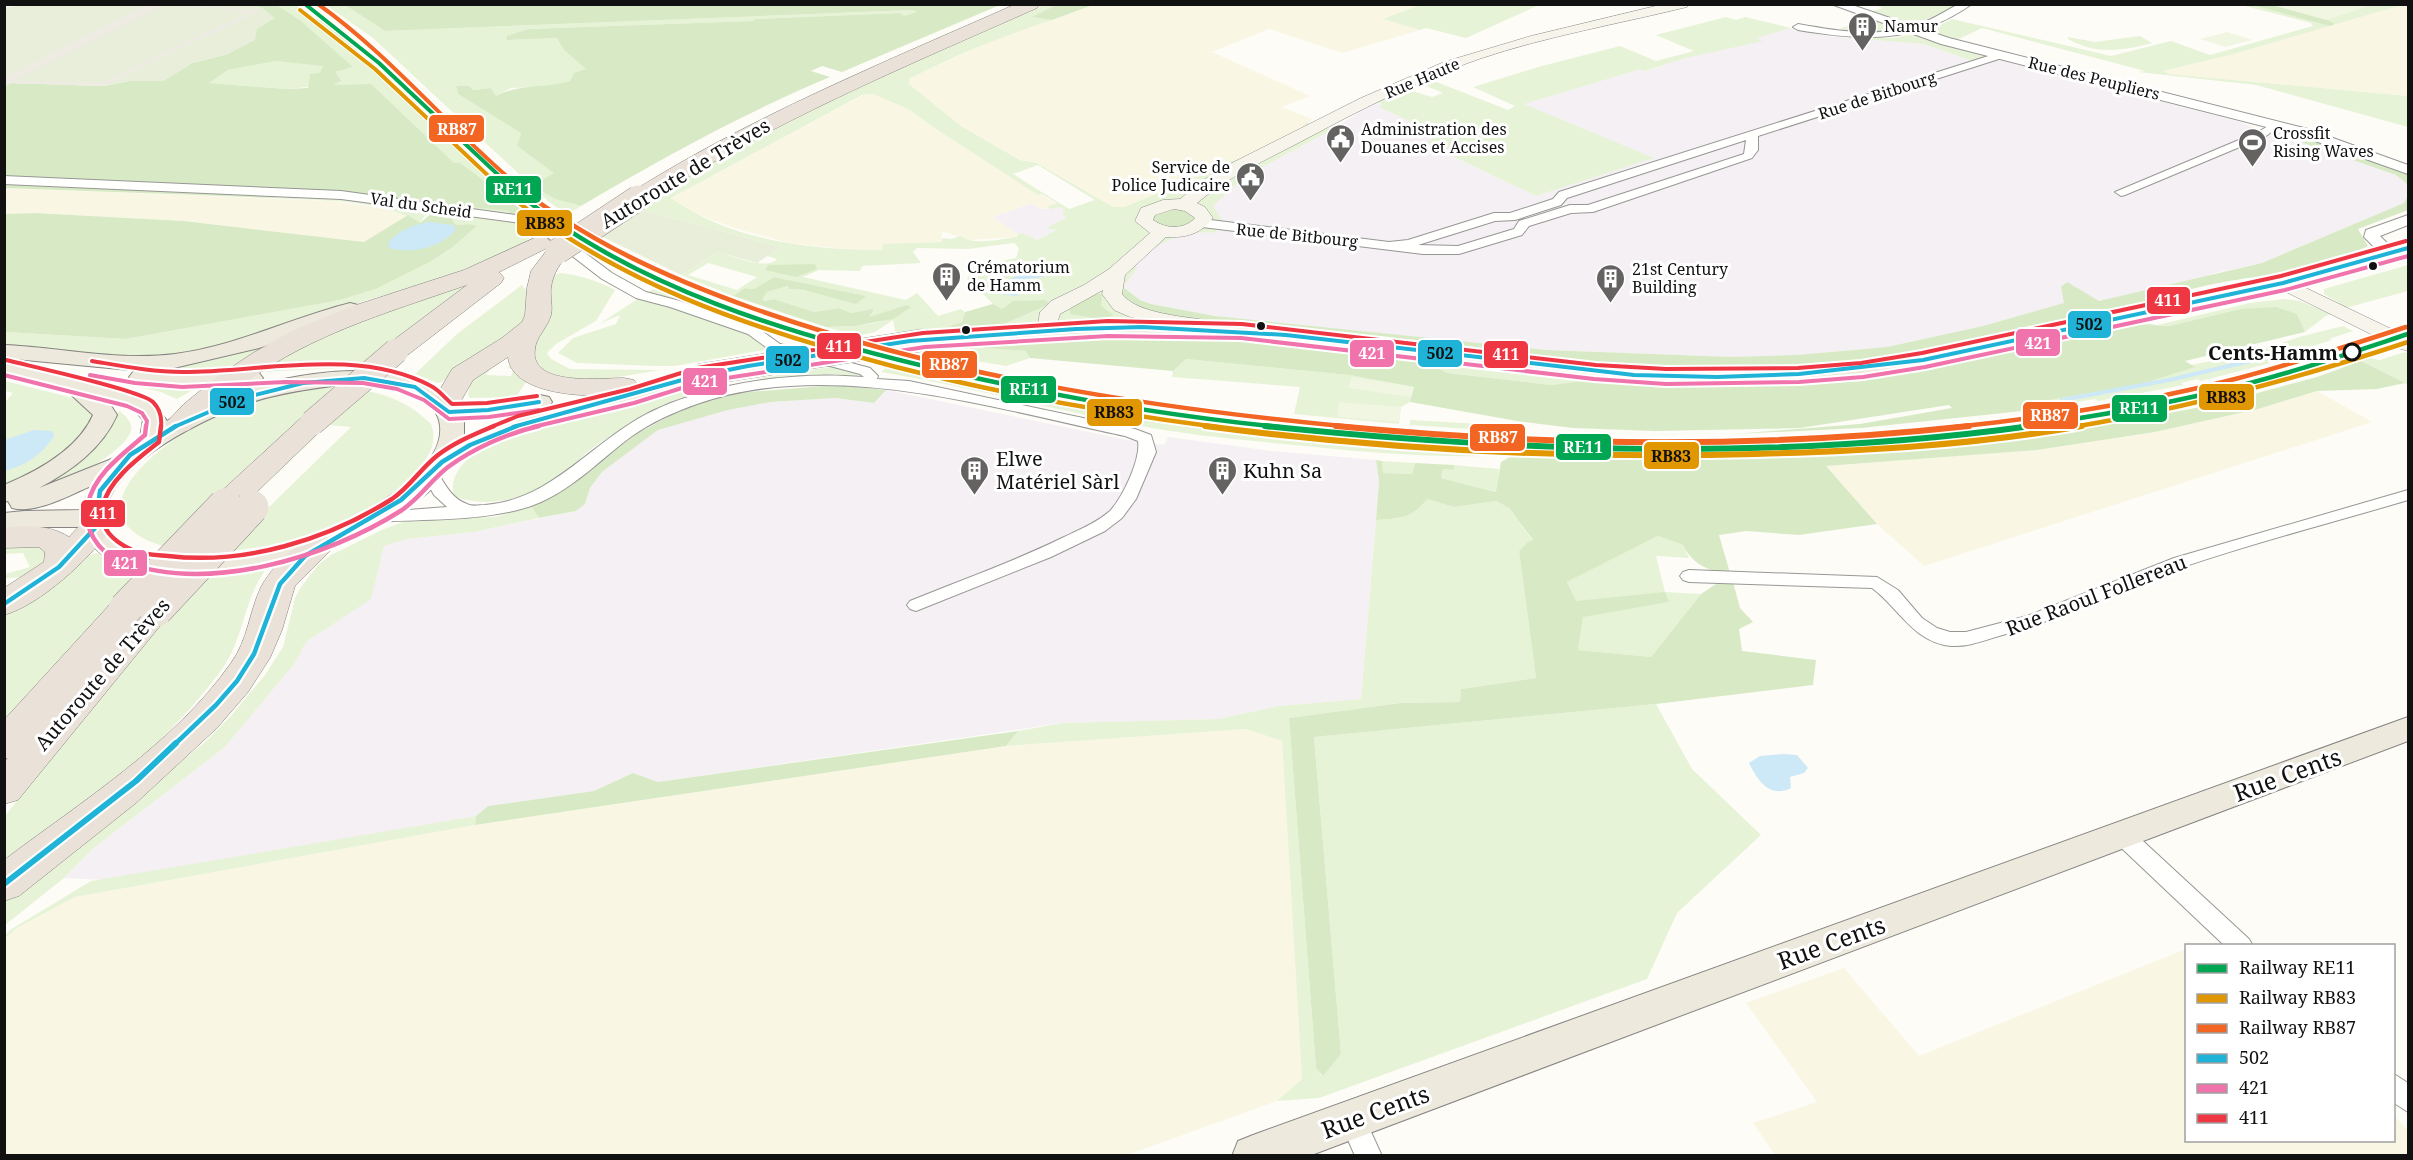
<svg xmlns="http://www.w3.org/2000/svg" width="2413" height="1160" font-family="'Noto Serif',serif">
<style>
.industrial{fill:#f5f0f3}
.farmland{fill:#f9f7e4}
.green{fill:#e7f3d7;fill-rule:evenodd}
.forest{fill:#d8eac5;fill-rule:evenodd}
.cemetery{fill:#e9eedb}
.pitch{fill:#f0f6e1}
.plaza{fill:#edebe2;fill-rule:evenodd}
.water{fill:#cde8f7}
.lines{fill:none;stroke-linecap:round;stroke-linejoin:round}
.stream{stroke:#cde8f7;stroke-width:4}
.minor-casing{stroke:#979795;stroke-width:2}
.tertiary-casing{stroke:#979795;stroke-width:2}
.secondary-casing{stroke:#8e8d8b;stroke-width:1}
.primary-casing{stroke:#858482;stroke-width:2}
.motorway-casing{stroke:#858482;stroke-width:1}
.minor{fill:#fffffe;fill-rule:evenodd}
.tertiary{fill:#fffffe;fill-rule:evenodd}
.secondary{fill:#f6f4eb;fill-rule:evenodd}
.primary{fill:#ede9dc;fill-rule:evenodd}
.motorway{fill:#eae1d8;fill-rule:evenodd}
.primary-bridge-casing{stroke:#858482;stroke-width:23;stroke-linecap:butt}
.motorway-bridge-far1-casing{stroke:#858482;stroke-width:26;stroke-linecap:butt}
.motorway-bridge-casing{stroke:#858482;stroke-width:34;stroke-linecap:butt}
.primary-bridge{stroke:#ede9dc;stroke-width:22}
.motorway-bridge-far1{stroke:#eae1d8;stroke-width:25}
.motorway-bridge{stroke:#eae1d8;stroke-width:33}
.bus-1-far2-casing{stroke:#fff;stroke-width:8}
.bus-1-far1-casing{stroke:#fff;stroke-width:9}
.bus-1-casing{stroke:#fff;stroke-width:10}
.bus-2-far1-casing{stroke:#fff;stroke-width:8}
.bus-2-casing{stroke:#fff;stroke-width:9}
.bus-3-far1-casing{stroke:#fff;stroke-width:8}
.bus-3-casing{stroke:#fff;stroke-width:9}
.bus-1-far2{stroke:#1eb3d7;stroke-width:4}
.bus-1-far1{stroke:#1eb3d7;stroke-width:4.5}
.bus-1{stroke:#1eb3d7;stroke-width:6}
.bus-2-far1{stroke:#f173ac;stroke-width:4}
.bus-2{stroke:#f173ac;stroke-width:4.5}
.bus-3-far1{stroke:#ef3744;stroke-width:4}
.bus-3{stroke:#ef3744;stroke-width:4.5}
.rail-1-far2-casing{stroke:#fff;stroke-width:6}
.rail-1-far1-casing{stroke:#fff;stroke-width:8}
.rail-1-casing{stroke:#fff;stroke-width:10}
.rail-2-far2-casing{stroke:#fff;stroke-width:6}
.rail-2-far1-casing{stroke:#fff;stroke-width:8}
.rail-2-casing{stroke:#fff;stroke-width:10}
.rail-3-far2-casing{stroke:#fff;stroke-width:6}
.rail-3-far1-casing{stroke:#fff;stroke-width:8}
.rail-3-casing{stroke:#fff;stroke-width:10}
.rail-1-far2{stroke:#00a651;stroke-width:4}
.rail-1-far1{stroke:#00a651;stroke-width:4.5}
.rail-1{stroke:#00a651;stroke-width:6}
.rail-2-far2{stroke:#e09702;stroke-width:4}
.rail-2-far1{stroke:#e09702;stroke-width:4.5}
.rail-2{stroke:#e09702;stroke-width:6}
.rail-3-far2{stroke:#f26522;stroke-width:4}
.rail-3-far1{stroke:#f26522;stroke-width:4.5}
.rail-3{stroke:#f26522;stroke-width:6}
.bus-dot{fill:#111;stroke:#fff;stroke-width:2}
.stop-dot{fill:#fff;stroke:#111;stroke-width:3}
.labels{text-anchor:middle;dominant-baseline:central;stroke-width:6;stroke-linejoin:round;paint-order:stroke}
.far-poi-label{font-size:16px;fill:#111;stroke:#fff;text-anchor:start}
.far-street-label{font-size:16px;fill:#111;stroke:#fff}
.street-label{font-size:20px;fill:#111;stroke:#fff}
.stop-label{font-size:20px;font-weight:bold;fill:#111;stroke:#fff;text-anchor:end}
.poi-label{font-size:20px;fill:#111;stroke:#fff;text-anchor:start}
.near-street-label{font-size:24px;fill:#111;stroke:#fff}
.line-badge{stroke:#fff;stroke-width:2}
.badge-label{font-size:16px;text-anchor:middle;font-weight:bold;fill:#fff}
.pale-badge-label{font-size:16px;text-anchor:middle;font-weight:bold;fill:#111}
</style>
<rect width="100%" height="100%" fill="#fdfcf7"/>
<path class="industrial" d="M 1791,28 L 1826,36 L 1924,44 L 1972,61 L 1986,56 L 2240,122 L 2275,137 L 2283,140 L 2289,138 L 2396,175 L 2408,185 L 2408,195 L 2404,203 L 2262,263 L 2215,273 L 2193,281 L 2099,301 L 2061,287 L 2065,303 L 1983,326 L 1887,347 L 1797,355 L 1731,357 L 1547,350 L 1492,345 L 1215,316 L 1151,304 L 1140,300 L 1124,286 L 1131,268 L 1158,245 L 1171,237 L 1202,232 L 1215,233 L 1212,206 L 1243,178 L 1333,129 L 1375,102 L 1383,105 L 1380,107 L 1441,136 L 1425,144 L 1536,196 L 1653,158 L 1522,104 L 1641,69 L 1646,71 L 1686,58 L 1762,40 L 1755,38 Z
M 1032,203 L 1042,209 L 1059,207 L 1065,210 L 1067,218 L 1047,228 L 1057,229 L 1037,240 L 1023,233 L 1018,234 L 992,217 Z
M 886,390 L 1123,439 L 1164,445 L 1168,437 L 1272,451 L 1376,460 L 1379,481 L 1361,699 L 1279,706 L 1218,719 L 1063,723 L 658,782 L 633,773 L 594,791 L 489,806 L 476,816 L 105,880 L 64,878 L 95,847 L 225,747 L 295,663 L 306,642 L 370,599 L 384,546 L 407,539 L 474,532 L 576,511 L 585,504 L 590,488 L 602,472 L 658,430 L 728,410 L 771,402 L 835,398 L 874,403 Z"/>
<path class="farmland" d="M 1094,5 L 1420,5 L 1384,19 L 1420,30 L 1342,53 L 1269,29 L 1212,52 L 1310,96 L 1282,107 L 1312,119 L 1302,129 L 1239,159 L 1209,167 L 1216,170 L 1202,177 L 1124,207 L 1113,207 L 1038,163 L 1021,160 L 961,126 L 909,84 L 909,79 L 926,70 L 1001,37 Z
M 2402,5 L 2408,5 L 2408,96 L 2168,74 L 2163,71 L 2234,54 Z
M 873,94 L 910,110 L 933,127 L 1057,204 L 1042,209 L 1032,203 L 992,217 L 1018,234 L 1017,237 L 967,240 L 942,231 L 942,242 L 882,245 L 884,250 L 852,250 L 789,243 L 737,229 L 691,212 L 671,198 L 863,95 Z
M 5,188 L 332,201 L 375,207 L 408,215 L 364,242 L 184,221 L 35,213 L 5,214 Z
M 2317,391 L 2372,422 L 1924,566 L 1877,524 L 1825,466 L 2037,450 L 2155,432 L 2258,409 Z
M 1246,729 L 1282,741 L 1302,1079 L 1277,1101 L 1127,1155 L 5,1155 L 4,938 L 17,928 L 75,897 L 475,825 L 1006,746 Z
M 2186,949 L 2186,1140 L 2394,1140 L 2394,1116 L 2408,1130 L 2408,1155 L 1775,1155 L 1753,1123 L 1817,1102 L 1746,1003 L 1844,968 L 1919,1056 Z"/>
<path class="green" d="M 275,5 L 295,5 L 334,29 L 511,195 L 504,198 L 459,162 L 454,163 L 422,135 L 331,85 L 335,72 L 352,67 L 300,20 Z
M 326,5 L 345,5 L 385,31 L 912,10 L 918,13 L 904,16 L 900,13 L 755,19 L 754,21 L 528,29 L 507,40 L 557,38 L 565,50 L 586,69 L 570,81 L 554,86 L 511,88 L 496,96 L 491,88 L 472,90 L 469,86 L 456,87 L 458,94 L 521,133 L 517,146 L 555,173 L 532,186 L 555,199 L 581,206 L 567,215 L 549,202 L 373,38 Z
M 1041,5 L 1056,5 L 1033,17 L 1052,20 C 1003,36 955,55 909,79 L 909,84 L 961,126 L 1020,160 L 1037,163 L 1113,207 L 1124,207 L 1215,170 L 1208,167 L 1239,159 L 1302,129 L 1306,123 L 1333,129 L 1243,178 L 1213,206 L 1222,220 L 1215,233 C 1177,230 1160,243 1132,267 L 1138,267 L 1124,286 L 1126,289 L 1124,290 L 1143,310 L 1210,322 L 1002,325 L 1050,304 L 1013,301 L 1002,309 L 993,304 L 967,278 L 970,274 L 965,269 L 1016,258 L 1019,248 L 1014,243 L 968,249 L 917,248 L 913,252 L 921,263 L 862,266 L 860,271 L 819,270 L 803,277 L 906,300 L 917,293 L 938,316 L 961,309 L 965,312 L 962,322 L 945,328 L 946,331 L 899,332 L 895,331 L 893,320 L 875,332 L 857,336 L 826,327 C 856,326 887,326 912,307 L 906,305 L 867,318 L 874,311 L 872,309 L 851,313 L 839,308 L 814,312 L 774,299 L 764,301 L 763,298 L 767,292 L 788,286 L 789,289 L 865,296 L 774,277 L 754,289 L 745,288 L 733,296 L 681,275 L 718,252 C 733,256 768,271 777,259 L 767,256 L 781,247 L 638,209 L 701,169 L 839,94 ZM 873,94 L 910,110 L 933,127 L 1038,195 L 1042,194 L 1057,203 L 1047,207 L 1051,209 L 1059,207 L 1065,210 L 1062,212 L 1066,218 L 1046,228 L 1056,230 L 1037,240 L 1023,233 L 1018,234 L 1017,237 C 1000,239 974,246 961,236 L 951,239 L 942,238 L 942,242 L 882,244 L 883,250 C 813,250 730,241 671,198 L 862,95 ZM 1038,165 L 1095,200 L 1069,209 L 1013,174 ZM 708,263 L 757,277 L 737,290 L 688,275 Z
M 1420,5 L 1420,4 L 1539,5 L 1466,38 L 1426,28 L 1420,30 L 1383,19 Z
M 1874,5 L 1956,5 L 1915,25 L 1870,12 L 1883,8 Z
M 2241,5 L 2402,5 L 2234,54 L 2163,71 L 2169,74 L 2408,96 L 2408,127 L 2256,85 L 2138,72 L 2145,71 L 1982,28 L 1957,40 L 1928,31 L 1952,19 L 2111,56 L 2171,41 L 2210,55 L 2313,26 L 2311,23 Z
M 1726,17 L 1736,20 L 1745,17 L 1791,28 L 1756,38 L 1763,41 L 1686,58 L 1645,71 L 1641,69 L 1524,104 L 1654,158 L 1536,196 L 1424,143 L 1440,135 L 1379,107 L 1382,104 L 1375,102 L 1405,89 L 1432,97 L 1443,93 L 1424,85 L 1434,81 L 1508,110 L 1515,106 L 1473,87 L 1542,66 L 1620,46 L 1656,61 L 1694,51 L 1656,35 Z
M 1867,18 L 1896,28 L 1897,30 L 1875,34 L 1840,29 Z
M 1908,35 L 1916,35 L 1986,56 L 1972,61 L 1924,44 L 1849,38 L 1849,36 L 1893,38 Z
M 2140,36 L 2152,43 C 2123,51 2096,55 2068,39 L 2068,37 L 2095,42 Z
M 276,61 L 323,65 L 321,73 L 308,87 L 286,89 L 208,83 L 228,70 Z
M 283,192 L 391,196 L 508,211 L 511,215 L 524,218 L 527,213 L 548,227 C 514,249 479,271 439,283 C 419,289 398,291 377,297 C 299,322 228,351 145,358 C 98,362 51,346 5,344 L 4,332 L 126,339 L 340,300 L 376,289 L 428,263 L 453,247 L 477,226 L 455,224 L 452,219 L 466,219 C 450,214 430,203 420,223 C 379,198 321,201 275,198 Z
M 2408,265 L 2408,291 L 2349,307 L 2326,316 L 2305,332 L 2297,314 L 2240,309 L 2169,326 L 2129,324 L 2138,322 L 2158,325 L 2250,303 L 2284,299 L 2300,301 L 2319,309 L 2339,303 L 2324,294 L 2324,289 Z
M 560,273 C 580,275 598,281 615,290 L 596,321 L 556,344 L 547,353 L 551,359 L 570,369 L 660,370 L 583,383 L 534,369 L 528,350 L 550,277 Z
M 473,284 L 362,367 L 260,372 L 293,349 L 450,287 Z
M 522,285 L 527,292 L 530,303 L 524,323 L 442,382 L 437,383 L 415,374 L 457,334 Z
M 653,289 L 665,294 L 676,289 L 689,295 L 686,298 L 806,341 L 796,341 L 734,322 L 775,348 L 675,366 L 657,366 L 577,363 L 558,353 L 573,338 L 616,324 L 620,315 L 599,324 Z
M 2343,326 L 2353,331 L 2329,339 L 2332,340 L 2278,357 L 2282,360 L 2201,381 L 2197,379 L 2181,383 L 2184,385 L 2098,401 L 2095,399 L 2077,402 L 2079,404 L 2059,407 L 2049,400 L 2111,391 L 2194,367 L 2191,365 L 2241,355 L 2253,359 L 2270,355 L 2262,350 L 2299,337 Z
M 286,335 L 229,374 L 160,373 L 130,369 Z
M 983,345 L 984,348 L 1027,351 L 1030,358 L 1006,366 L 929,353 Z
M 2405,352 L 2408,354 L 2408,385 L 2361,361 L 2369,358 L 2380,360 Z
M 1402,356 L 1597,379 L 1551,385 L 1448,373 L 1419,360 Z
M 1186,359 L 1349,375 L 1414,387 L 1410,402 L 1401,407 L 1399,424 L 1294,414 L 1300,387 L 1172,377 L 1173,371 Z
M 494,363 L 486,375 L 511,376 L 514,369 L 507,368 L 512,365 L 528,379 L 516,397 L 470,398 L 468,395 L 471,381 Z
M 836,366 L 857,372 L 858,375 L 754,379 Z
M 887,367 L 1090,412 L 1186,427 L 1189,425 L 1354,444 L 1354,441 L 1519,452 L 1515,455 C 1437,459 1361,452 1284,444 C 1232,439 1181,434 1130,424 C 1047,408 965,386 881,372 Z
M 5,381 L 65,396 L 79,400 L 93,410 L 96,421 L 46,470 L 5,491 L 5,402 L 13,393 L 5,391 Z
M 120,382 L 123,382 L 198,387 L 177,399 L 161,392 Z
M 337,387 C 374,390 404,397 431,424 C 439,445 426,461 412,476 C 371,520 288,546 230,551 C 148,558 70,521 163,448 C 210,410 278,390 337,387 ZM 328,425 L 351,427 L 268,508 L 243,506 Z
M 694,389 L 699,394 C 676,400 651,409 632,422 C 616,432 600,442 586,453 C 576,462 567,474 555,481 C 527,499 486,509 454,496 C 445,468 485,443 507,434 C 523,427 542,424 560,420 C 605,408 649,397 694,389 Z
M 120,411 C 125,416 133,422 131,430 C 127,451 67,482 48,487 C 39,490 29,491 20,493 L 113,414 Z
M 1410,420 L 1516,426 L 1515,432 L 1410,425 Z
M 1382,461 L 1415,463 L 1412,474 L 1383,473 Z
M 1454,465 L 1499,469 L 1497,492 L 1441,478 L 1443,469 L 1454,470 Z
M 1427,499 L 1454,507 L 1496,501 L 1509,508 L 1533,541 L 1519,551 L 1536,678 L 1461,689 L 1460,702 L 1399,703 L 1289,718 L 1316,1068 L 1322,1076 L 1341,1054 L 1314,737 L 1656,704 L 1692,769 L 1761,835 L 1677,913 L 1647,979 L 1319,1098 L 1277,1101 L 1302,1079 L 1282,741 L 1246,729 L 1006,746 L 1018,731 L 1063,723 L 1218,719 L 1279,706 L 1361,699 L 1376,520 L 1400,518 Z
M 531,506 L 539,518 L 474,532 L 407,539 L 384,546 L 371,599 L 306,642 L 295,663 L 225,747 L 95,847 L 64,878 L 5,925 L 5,900 L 203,744 L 230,717 L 265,675 L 283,647 L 295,598 L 301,587 L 318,565 L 331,555 L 384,529 L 403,522 L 419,519 L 496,517 Z
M 1658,536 L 1683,545 L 1689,558 L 1656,556 L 1665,592 L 1701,594 L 1651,657 L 1578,650 L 1583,616 L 1669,602 L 1575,601 L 1567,582 Z
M 4,542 L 42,543 L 48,559 C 36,573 22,579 5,578 L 5,574 L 30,567 L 23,553 L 5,554 Z
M 97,553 L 108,560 L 141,571 L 5,723 L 5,614 L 90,555 Z
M 269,565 C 243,597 245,639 220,672 C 161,751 79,810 5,874 L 4,817 L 134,655 L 208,574 Z
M 476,816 L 475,825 L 75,897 L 17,928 L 5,938 L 5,935 L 10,930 L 91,881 Z"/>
<path class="forest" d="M 275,4 L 300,20 L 353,67 L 335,72 L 341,81 L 333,85 L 371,84 L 454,163 L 459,162 L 527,213 L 524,218 L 511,215 L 508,211 L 345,193 L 284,192 L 275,198 L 5,188 L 5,85 L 12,83 L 104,86 L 129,81 L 163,81 L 192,63 L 228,54 L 261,7 L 199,5 ZM 276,61 L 323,66 L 320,73 L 310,74 L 308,88 L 286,89 L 209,83 L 228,70 Z
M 345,5 L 1000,5 L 842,72 L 822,66 L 811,71 L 830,77 C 744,113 662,158 581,206 L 555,199 L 532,186 L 554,173 L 517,146 L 521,133 L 458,94 L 456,86 L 469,86 L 473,90 L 491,88 L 496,96 C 521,83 544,89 570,81 L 574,73 L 586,69 L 564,50 L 557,38 L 507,40 L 507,36 L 528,29 L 753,21 L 755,19 L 900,13 L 904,16 L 917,12 L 912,10 L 385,31 Z
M 1056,5 L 1056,4 L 1093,5 L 1052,20 L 1032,17 Z
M 2253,5 L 2272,5 L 2327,20 L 2335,24 L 2330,26 Z
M 2276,132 L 2296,133 L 2405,172 L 2408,174 L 2408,185 L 2396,175 L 2289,138 C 2283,140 2278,139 2273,135 Z
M 2408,195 L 2408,210 L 2358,229 L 2368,246 L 2362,249 C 2332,257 2302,267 2272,274 C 2234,281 2201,283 2164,299 L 1901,357 L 1856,364 L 1735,371 L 1595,365 L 1210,322 L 1143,310 L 1122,298 L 1124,289 L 1126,289 L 1140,300 L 1151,304 L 1215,316 L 1547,350 L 1731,357 L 1797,355 L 1887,347 L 1983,326 L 2064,303 L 2061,287 L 2067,282 L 2099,301 L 2262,263 L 2404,203 Z
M 1170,208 L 1184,209 L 1195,217 L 1194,220 C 1181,231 1166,227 1152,220 L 1154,214 Z
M 441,211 L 469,217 L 452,219 L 455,224 C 463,226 469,223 477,226 L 453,247 L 428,263 L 376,289 L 340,300 L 126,339 L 5,332 L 4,214 L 35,213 L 184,221 L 364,242 L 408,215 L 420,223 L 433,212 Z
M 815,264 L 817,269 L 796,277 L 765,270 L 768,265 Z
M 774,277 L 866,296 L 856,304 L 804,290 L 789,289 L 788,286 L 767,292 L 763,298 L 764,301 L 774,299 L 814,312 L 839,308 L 851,313 L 872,309 L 874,310 L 869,317 L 906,305 L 912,307 L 893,319 L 855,326 L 826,327 L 733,296 L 745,288 L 754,289 Z
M 1095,293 L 1102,295 L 1101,306 L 1113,315 L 1104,320 L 1070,314 L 1070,305 Z
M 1045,300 L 1050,304 L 1002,325 L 946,331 L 945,328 L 962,322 L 965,312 L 993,304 L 1002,309 L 1013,301 Z
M 2276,307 L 2297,314 L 2305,332 L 2185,361 L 2195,367 L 2138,385 L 2050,400 L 2059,407 L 1861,428 L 1734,434 L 1860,424 L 1952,408 L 1949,405 L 1800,428 L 1655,431 L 1573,428 L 1517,421 L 1410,402 L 1414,387 L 1349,375 L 1186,359 L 1173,371 L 1030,358 L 1026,351 L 984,348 L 983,345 L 1078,336 L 1167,339 L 1207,336 L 1402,356 L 1419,360 L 1448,373 L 1551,385 L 1597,379 L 1668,384 L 1805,383 L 1932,367 L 2129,324 L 2169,326 L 2240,309 Z
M 2361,361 L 2405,383 L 2377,389 L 2317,391 L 2258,409 L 2155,432 L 2037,450 L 1826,466 L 1877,524 L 1799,535 L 1746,531 L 1719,535 L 1730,573 C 1709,572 1692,564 1683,545 L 1658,536 L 1567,582 L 1576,601 L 1665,592 L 1669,602 L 1583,617 L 1578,650 L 1651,657 L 1701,594 L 1719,582 L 1733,582 L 1740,608 L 1753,622 L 1739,629 L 1742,651 L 1816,660 L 1813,685 L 1656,704 L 1314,737 L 1341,1054 L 1323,1076 L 1316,1068 L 1289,718 L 1400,703 L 1460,702 L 1461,689 L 1536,678 L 1519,551 L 1528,542 L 1533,540 L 1509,508 L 1496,501 L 1454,507 L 1427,499 C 1411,519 1400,518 1376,520 L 1379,481 L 1376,460 L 1382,461 L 1383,473 L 1412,474 L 1415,463 L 1454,465 L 1454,470 L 1443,469 L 1441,478 L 1496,492 L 1501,462 L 1519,452 L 1630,455 L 1743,454 L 1847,450 L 2025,432 L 2028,435 L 2105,425 L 2217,404 L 2317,377 Z
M 835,385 L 886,390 L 874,403 L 835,398 L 771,402 L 728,410 L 658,430 L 602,472 L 590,488 L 585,504 L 576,511 L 539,518 L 531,506 L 561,492 L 635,435 L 691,404 L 737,393 Z
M 1018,731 L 1006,746 L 475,825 L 476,816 L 488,806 L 594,791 L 633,773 L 658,782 Z"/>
<path class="cemetery" d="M 42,4 L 242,5 L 261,7 L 275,18 L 257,29 L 255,40 L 228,54 L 192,63 L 163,81 L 129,81 L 104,86 L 12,83 L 5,85 L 5,7 Z
M 638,209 L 781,247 L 757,263 L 718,252 L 681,275 L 599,235 Z"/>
<path class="pitch" d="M 2272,5 L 2371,5 L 2327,20 Z
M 2227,32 L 2252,40 L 2225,47 L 2200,39 Z
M 1352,377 L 1414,387 L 1411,397 L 1348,388 Z
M 1339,402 L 1401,407 L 1399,422 L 1337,417 Z"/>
<path class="plaza" d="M 146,5 L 199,5 L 259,11 L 104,86 L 12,83 L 5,85 L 5,77 ZM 164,5 L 218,8 L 247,13 L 104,82 L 18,81 L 16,79 Z"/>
<path class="water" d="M 429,222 L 453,225 L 456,229 C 442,248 411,254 389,248 L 389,242 C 400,230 412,225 429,222 Z
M 1027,271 L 1037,272 L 1044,277 L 1025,279 L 1015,285 L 1019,294 L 1017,296 L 1000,294 L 998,290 L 1004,282 Z
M 34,430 L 52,431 L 54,436 C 42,455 26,465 5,471 L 5,440 Z
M 1784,754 L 1797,755 L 1808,768 L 1804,773 L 1790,777 L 1791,788 C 1770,799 1757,780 1749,763 L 1760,756 Z"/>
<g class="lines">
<path class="stream" d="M 2062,400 L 2169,380 L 2276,355 L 2275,352 L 2290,348"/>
<defs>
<path id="minor" d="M 1959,4 L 1972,4 C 1915,44 1864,41 1798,30 L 1793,27 L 1798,24 C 1837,31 1878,38 1917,25 C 1932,20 1945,11 1959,4 Z
M 2001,52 L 2006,55 L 2005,57 L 1758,136 L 1758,150 L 1752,158 L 1593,212 L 1571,213 L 1529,226 L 1522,235 L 1459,254 L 1423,254 L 1202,227 L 1196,223 L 1202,219 L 1389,242 L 1408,240 L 1494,213 L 1510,213 L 1553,199 L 1559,192 ZM 1746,140 L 1744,154 L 1588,205 L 1570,205 L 1519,221 L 1514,229 L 1458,246 L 1418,245 L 1495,221 L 1515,220 L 1561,205 L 1567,198 Z
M 2275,122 L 2281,125 L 2266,136 L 2125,195 L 2121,196 L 2115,192 L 2258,132 Z
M 4,176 L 341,191 L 516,215 L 549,226 L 612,273 L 646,292 L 680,301 L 758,328 L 780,344 L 870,368 L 878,376 L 877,379 L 909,381 L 1135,429 L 1151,435 L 1156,452 L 1136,499 L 1122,518 L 1105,531 L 1051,557 L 916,611 L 910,609 L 907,605 L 910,601 C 961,580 1013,562 1062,538 C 1079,530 1096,523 1110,511 C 1123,497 1141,459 1138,441 L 1125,436 C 992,408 829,357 697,404 C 674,412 652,422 632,436 C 602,458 575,487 541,502 C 497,522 424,519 375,522 L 369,521 L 366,517 L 369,513 L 447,507 L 434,495 L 423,475 L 425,472 L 437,472 C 446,485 451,498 467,504 C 472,507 479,505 485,505 C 541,501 578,459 622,429 C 642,415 665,404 688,397 C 742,379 806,372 864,377 L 860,374 L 770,350 L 748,334 L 670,307 L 636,298 L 602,279 L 541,232 L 514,222 L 341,199 L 4,184 Z
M 2408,490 L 2408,500 C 2335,522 2259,541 2186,566 C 2123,588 2064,619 1999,636 C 1983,641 1967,647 1951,646 C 1913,642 1899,608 1872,588 L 1689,582 L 1683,580 L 1680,576 L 1683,572 L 1689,570 L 1877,577 L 1898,590 L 1922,618 L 1937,628 L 1950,632 L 1966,632 L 2027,616 L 2174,558 Z
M 2122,826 L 2130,829 L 2249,939 L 2253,946 L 2225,946 L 2114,841 L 2111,835 L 2114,829 Z
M 2394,1074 L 2408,1083 L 2408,1112 L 2394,1103 Z
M 1352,1106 L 1361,1110 L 1382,1156 L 1355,1156 L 1339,1119 L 1343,1110 Z"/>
<path id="tertiary" d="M 1831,4 L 1849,4 L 1949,38 L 2308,129 L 2408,165 L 2408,174 L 2298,135 L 1941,44 Z
M 2408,215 L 2408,225 L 2380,236 L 2398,254 L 2396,257 L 2384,257 L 2364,237 L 2366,230 Z"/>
<path id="secondary" d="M 1664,4 L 1688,4 L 1687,7 C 1618,24 1547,36 1479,59 C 1418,80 1360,110 1302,141 C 1266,160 1229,176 1197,203 L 1205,207 L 1213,218 C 1201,234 1186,238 1166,237 L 1125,275 L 1122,294 C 1139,317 1200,317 1228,324 L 1231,328 L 1228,332 L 1221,334 L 1130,317 L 1114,310 L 1102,294 L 1103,290 L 1060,314 L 1054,334 L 1040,334 L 1037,330 L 1040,312 L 1051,301 L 1084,285 L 1109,269 L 1150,233 L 1135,221 L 1141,208 L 1163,200 L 1180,199 L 1202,181 L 1226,166 L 1361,98 L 1444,62 L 1531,36 ZM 1174,209 L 1185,211 L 1195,218 C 1184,230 1166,229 1153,220 L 1155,215 Z
M 2283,277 L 2408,337 L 2408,351 L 2401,349 L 2276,287 L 2273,283 L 2276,279 Z"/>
<path id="primary" d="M 2408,242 L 2408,254 L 2283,289 L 1923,367 L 1862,377 L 1798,382 L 1666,384 L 1595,379 L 1242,338 L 1108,335 L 924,347 L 916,345 L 913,340 L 916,335 L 924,333 L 1108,321 L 1242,324 L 1595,365 L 1666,370 L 1798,368 L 1862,363 L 1923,353 L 2280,277 Z
M 350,303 L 358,305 L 361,310 L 358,315 L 259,348 L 174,368 L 130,370 L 4,358 L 4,346 L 7,345 C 63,348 119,361 175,354 C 236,346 291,318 350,303 Z
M 4,360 L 151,398 L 167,421 C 234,382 395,340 457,404 L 488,403 L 540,395 L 549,397 L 552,402 L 549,407 L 540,409 L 464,419 L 464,437 L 511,418 L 625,391 L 691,370 L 699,368 L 707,370 L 711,375 L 707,380 C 684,387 661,396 638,402 C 584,416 533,425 482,448 C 471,453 456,462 448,470 C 440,478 434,487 426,494 C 410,507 392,518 374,529 C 314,563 115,616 82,527 L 24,527 L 4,530 L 4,513 L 24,511 L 81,510 L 91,486 C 68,496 36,514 12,508 L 8,501 L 4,502 L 4,485 C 38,471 78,449 93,415 L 67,391 L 4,374 ZM 340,385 C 359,385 380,385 399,389 C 448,402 452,439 418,473 C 399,492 375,507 351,519 C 295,547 230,563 167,556 C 148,553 122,550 111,531 C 81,477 205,418 243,405 C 274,394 307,389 340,385 ZM 108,401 L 133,408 L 143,420 L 140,438 L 114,458 L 39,488 C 71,471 102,449 117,415 Z
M 141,370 L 179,373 L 251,371 L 259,373 L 263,378 L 259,383 L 251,385 L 179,387 L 133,382 L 129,377 L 133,372 Z
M 2408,717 L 2408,741 L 1309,1156 L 1232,1156 L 1238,1141 L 1253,1135 Z"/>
<path id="motorway" d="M 1016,4 L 1039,4 L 1037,8 C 904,67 769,123 646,203 L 638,205 L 630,203 L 627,198 L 630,193 C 752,116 885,62 1016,4 Z
M 539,236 L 547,238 L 551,243 L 547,248 L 499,272 L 504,278 L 501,283 L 405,357 L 396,359 L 387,357 L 383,351 L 387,345 L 467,285 C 356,323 276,345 189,430 L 179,433 L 169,430 L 165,424 L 184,404 L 217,377 L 253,353 L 290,332 L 347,308 L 464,270 Z
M 558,244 L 566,246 L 570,251 C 561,263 553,272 551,288 C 550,297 553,307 551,315 C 548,327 536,337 535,349 C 529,387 601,378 624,378 L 634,380 L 638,386 L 634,392 C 604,399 512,399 508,357 L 473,380 L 455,411 L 445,413 L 435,411 L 431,405 L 452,369 L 502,338 L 522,322 L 525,315 L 527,288 L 531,271 L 550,246 Z
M 312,414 L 322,417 L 326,423 L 322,429 L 236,512 L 225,514 L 214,512 L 210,505 L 214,498 L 302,417 Z
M 95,518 L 106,521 L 111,528 C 90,559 40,605 4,615 L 4,588 L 44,562 L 45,552 L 39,547 L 4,548 L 4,528 C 25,525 51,525 69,537 L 84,521 Z
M 324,531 L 335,534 L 340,541 L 295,586 L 282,630 L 270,658 L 248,692 L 217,728 L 136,803 L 19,896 L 4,901 L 4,860 C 81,802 175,743 231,663 C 248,640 249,612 261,587 C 269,572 281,560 293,549 C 303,541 311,534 324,531 Z
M 125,598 L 137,601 L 140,606 C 148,597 157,599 168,602 L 173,610 L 18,800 L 4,804 L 4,762 L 8,758 L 4,759 L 4,720 L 113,601 Z"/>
</defs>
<use href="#minor" class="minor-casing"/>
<use href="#tertiary" class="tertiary-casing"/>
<use href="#secondary" class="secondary-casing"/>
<use href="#primary" class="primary-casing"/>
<use href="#motorway" class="motorway-casing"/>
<use href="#minor" class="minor"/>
<use href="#tertiary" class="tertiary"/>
<use href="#secondary" class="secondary"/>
<use href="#primary" class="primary"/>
<use href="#motorway" class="motorway"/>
<defs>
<path id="primary-bridge" d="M 699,375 L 924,340"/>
<path id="motorway-bridge-far1" d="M 558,251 L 638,198
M 312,423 L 396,351"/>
<path id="motorway-bridge" d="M 125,609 L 225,505
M 156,610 L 252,507"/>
</defs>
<use href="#primary-bridge" class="primary-bridge-casing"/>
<use href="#motorway-bridge-far1" class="motorway-bridge-far1-casing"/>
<use href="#motorway-bridge" class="motorway-bridge-casing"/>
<use href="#primary-bridge" class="primary-bridge"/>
<use href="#motorway-bridge-far1" class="motorway-bridge-far1"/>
<use href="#motorway-bridge" class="motorway-bridge"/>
<defs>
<path id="bus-1-far2" d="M 174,427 L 239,399 L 303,383 L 364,378 L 415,387 L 449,412 L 488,410 L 539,402
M 513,427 L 693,377 L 748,366 L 910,341 L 1076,329 L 1142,327 L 1286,335 L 1634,375 L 1717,377 L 1799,374 L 1923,360 L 2283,283 L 2408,248"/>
<path id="bus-1-far1" d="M 4,604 L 59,567 L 95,528 L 100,491 L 130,455 L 176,426
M 174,745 L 216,705 L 237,681 L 254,654 L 280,584 L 305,556 L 401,500 L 442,462 L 470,445 L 517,426"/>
<path id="bus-1" d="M 4,884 L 136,781 L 176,743"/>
<path id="bus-2-far1" d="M 4,375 L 127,406 L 142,413 L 147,421 L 146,427
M 90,375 L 135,383 L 182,387 L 285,382 L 363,383 L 397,389 L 424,400 L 449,419 L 489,417 L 539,410
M 533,427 L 634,403 L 701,382 L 925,347 L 1108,336 L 1241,338 L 1594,379 L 1666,384 L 1799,382 L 1863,377 L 1925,367 L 2285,290 L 2408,256"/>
<path id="bus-2" d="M 146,426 L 145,435 C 124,453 94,474 88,504 C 83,528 97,552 121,561 C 207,594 327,558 402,510 C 421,497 431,480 448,467 C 474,448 508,433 539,426"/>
<path id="bus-3-far1" d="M 6,360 C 29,366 141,390 153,402 C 160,409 162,418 161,427
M 92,361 C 122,366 152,372 183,372 C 263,372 357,347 431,386 C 439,390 445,398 452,404 L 487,403 L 537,396
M 491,427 L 518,416 L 630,389 L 697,368 L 923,333 L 1108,321 L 1242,324 L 1596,365 L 1666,369 L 1798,368 L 1861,363 L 1922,353 L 2281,276 L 2406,241"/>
<path id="bus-3" d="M 161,426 L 159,442 C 140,457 108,480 103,506 C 99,529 113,541 132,550 C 143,555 156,555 168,556 C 245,565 327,540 392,499 C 410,487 421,468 438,455 C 455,442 475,434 494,426"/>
</defs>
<use href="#bus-1-far2" class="bus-1-far2-casing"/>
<use href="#bus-1-far1" class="bus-1-far1-casing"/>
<use href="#bus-1" class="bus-1-casing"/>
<use href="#bus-2-far1" class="bus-2-far1-casing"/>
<use href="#bus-2" class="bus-2-casing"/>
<use href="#bus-3-far1" class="bus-3-far1-casing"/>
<use href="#bus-3" class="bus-3-casing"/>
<use href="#bus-1-far2" class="bus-1-far2"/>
<use href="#bus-1-far1" class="bus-1-far1"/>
<use href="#bus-1" class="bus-1"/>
<use href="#bus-2-far1" class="bus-2-far1"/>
<use href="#bus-2" class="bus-2"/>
<use href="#bus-3-far1" class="bus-3-far1"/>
<use href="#bus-3" class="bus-3"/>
<defs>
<path id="rail-1-far2" d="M 305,4 L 379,63 L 509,185"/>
<path id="rail-1-far1" d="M 507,184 C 626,288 798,337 949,372 C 1058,397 1168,416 1279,427
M 2020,427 C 2085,418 2150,407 2214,392 C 2280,377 2344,355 2408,334"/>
<path id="rail-1" d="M 1265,426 C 1518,452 1778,461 2031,426"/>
<path id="rail-2-far2" d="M 300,10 L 375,69 L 498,185"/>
<path id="rail-2-far1" d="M 496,184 C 608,282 754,330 896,367 C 1002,394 1109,413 1217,427
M 2073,427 C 2189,408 2296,379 2408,342"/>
<path id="rail-2" d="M 1205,426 C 1388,450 1572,459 1757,454 C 1865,451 1975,445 2082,426"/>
<path id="rail-3-far2" d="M 318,4 C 392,57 448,127 517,185"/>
<path id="rail-3-far1" d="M 515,184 C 585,241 668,278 752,308 C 944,376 1149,408 1352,427
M 1955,427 C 2051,417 2146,402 2239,378 C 2296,363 2351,345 2406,327"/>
<path id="rail-3" d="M 1336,426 C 1545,446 1759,449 1969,426"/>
</defs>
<use href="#rail-1-far2" class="rail-1-far2-casing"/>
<use href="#rail-1-far1" class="rail-1-far1-casing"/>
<use href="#rail-1" class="rail-1-casing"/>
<use href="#rail-2-far2" class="rail-2-far2-casing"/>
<use href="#rail-2-far1" class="rail-2-far1-casing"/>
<use href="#rail-2" class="rail-2-casing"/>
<use href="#rail-3-far2" class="rail-3-far2-casing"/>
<use href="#rail-3-far1" class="rail-3-far1-casing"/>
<use href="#rail-3" class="rail-3-casing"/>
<use href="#rail-1-far2" class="rail-1-far2"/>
<use href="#rail-1-far1" class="rail-1-far1"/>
<use href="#rail-1" class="rail-1"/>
<use href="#rail-2-far2" class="rail-2-far2"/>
<use href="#rail-2-far1" class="rail-2-far1"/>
<use href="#rail-2" class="rail-2"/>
<use href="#rail-3-far2" class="rail-3-far2"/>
<use href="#rail-3-far1" class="rail-3-far1"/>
<use href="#rail-3" class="rail-3"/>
</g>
<defs>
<symbol id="building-pin" viewBox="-11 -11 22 30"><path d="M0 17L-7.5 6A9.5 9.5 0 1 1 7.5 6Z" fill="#646362" stroke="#fff"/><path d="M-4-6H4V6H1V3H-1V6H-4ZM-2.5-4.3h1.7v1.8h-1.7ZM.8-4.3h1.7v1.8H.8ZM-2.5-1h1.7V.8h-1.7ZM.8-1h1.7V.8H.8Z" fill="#fff"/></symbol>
<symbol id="civic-pin" viewBox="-11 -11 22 30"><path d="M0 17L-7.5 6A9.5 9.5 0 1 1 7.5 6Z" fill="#646362" stroke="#fff"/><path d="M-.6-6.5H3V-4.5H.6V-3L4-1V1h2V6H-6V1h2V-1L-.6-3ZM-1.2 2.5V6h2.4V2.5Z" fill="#fff"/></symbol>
<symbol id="stadium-pin" viewBox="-11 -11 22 30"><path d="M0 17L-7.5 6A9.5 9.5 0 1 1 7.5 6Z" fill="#646362" stroke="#fff"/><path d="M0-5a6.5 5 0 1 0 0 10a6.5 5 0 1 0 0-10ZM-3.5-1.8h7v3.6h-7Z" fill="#fff"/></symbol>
</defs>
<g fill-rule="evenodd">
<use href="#building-pin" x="1846" y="10" width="33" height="45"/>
<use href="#civic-pin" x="1324" y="122" width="33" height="45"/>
<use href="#stadium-pin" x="2236" y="126" width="33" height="45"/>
<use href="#civic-pin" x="1234" y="160" width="33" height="45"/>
<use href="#building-pin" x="930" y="260" width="33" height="45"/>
<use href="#building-pin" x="1594" y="262" width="33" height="45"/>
<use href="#building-pin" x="958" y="454" width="33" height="45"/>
<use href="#building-pin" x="1206" y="454" width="33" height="45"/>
</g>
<g class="bus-dot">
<circle cx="2373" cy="266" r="5"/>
<circle cx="1261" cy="326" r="5"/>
<circle cx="966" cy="330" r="5"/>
</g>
<circle class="stop-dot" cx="2352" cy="352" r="8"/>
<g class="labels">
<g class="far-poi-label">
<text x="1884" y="26">Namur</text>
<text x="1361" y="129">Administration des<tspan x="1361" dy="18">Douanes et Accises</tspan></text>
<text x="2273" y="133">Crossfit<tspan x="2273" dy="18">Rising Waves</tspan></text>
<text x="1230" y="167" text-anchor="end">Service de<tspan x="1230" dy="18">Police Judicaire</tspan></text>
<text x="967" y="267">Crématorium<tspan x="967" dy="18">de Hamm</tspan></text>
<text x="1632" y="269">21st Century<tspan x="1632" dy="18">Building</tspan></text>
</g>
<g class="far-street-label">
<text transform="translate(1422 78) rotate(-23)">Rue Haute</text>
<text transform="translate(2094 78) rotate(14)">Rue des Peupliers</text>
<text transform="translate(1877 95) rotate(-18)">Rue de Bitbourg</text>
<text transform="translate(421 205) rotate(8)">Val du Scheid</text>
<text transform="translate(1297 235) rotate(6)">Rue de Bitbourg</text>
</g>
<g class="street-label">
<text transform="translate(685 173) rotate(-31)">Autoroute de Trèves</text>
<text transform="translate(2096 595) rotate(-21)">Rue Raoul Follereau</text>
<text transform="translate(102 674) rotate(-49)">Autoroute de Trèves</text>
</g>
<g class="stop-label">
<text x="2338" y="352">Cents-Hamm</text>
</g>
<g class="poi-label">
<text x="996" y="458">Elwe<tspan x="996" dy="23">Matériel Sàrl</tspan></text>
<text x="1243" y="470">Kuhn Sa</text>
</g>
<g class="near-street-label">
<text transform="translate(2287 774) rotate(-20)">Rue Cents</text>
<text transform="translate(1831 942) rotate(-20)">Rue Cents</text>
<text transform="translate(1375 1111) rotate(-20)">Rue Cents</text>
</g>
</g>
<g class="line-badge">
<rect x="428" y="114" width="57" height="29" rx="6" fill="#f26522"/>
<rect x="485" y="175" width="57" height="29" rx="6" fill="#00a651"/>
<rect x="516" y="209" width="57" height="28" rx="6" fill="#e09702"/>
<rect x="2146" y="286" width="45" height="29" rx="6" fill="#ef3744"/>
<rect x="2067" y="310" width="45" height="29" rx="6" fill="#1eb3d7"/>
<rect x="2015" y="328" width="46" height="29" rx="6" fill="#f173ac"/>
<rect x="816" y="332" width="46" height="28" rx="6" fill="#ef3744"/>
<rect x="1349" y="339" width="46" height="29" rx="6" fill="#f173ac"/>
<rect x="1417" y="339" width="46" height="29" rx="6" fill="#1eb3d7"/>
<rect x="1483" y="340" width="46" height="29" rx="6" fill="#ef3744"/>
<rect x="765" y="345" width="45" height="29" rx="6" fill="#1eb3d7"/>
<rect x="921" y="350" width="57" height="29" rx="6" fill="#f26522"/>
<rect x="682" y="367" width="46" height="29" rx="6" fill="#f173ac"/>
<rect x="1000" y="375" width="57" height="29" rx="6" fill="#00a651"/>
<rect x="2198" y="383" width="57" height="28" rx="6" fill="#e09702"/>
<rect x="209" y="387" width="46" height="29" rx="6" fill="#1eb3d7"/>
<rect x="2111" y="394" width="57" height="29" rx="6" fill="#00a651"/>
<rect x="1086" y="398" width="57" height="29" rx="6" fill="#e09702"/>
<rect x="2022" y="401" width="57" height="29" rx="6" fill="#f26522"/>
<rect x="1469" y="423" width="57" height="29" rx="6" fill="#f26522"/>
<rect x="1555" y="433" width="57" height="28" rx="6" fill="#00a651"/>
<rect x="1643" y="441" width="57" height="29" rx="6" fill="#e09702"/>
<rect x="80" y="499" width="46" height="29" rx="6" fill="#ef3744"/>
<rect x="103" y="549" width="45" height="28" rx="6" fill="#f173ac"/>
</g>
<g class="badge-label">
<text x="457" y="135">RB87</text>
<text x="513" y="195">RE11</text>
<text x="2168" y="306">411</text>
<text x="2038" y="349">421</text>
<text x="839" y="352">411</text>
<text x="1372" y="359">421</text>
<text x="1506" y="360">411</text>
<text x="949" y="370">RB87</text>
<text x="705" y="387">421</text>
<text x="1029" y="395">RE11</text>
<text x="2139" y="414">RE11</text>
<text x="2050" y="421">RB87</text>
<text x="1498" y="443">RB87</text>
<text x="1583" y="453">RE11</text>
<text x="103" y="519">411</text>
<text x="125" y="569">421</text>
</g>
<g class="pale-badge-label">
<text x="545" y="229">RB83</text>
<text x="2089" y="330">502</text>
<text x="1440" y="359">502</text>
<text x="788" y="366">502</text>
<text x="2226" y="403">RB83</text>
<text x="232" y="408">502</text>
<text x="1114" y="418">RB83</text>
<text x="1671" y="462">RB83</text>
</g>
<rect width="2413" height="1160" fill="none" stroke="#111111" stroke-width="12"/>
<rect x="2185" y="944" width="210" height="198" fill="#ffffff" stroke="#a0a0a0" stroke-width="1.5"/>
<rect x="2197" y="964" width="30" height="9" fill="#00a651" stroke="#a0a0a0" stroke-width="1.5"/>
<text x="2239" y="974" font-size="18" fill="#111111">Railway RE11</text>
<rect x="2197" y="994" width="30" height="9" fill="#e09702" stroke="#a0a0a0" stroke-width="1.5"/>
<text x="2239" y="1004" font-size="18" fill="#111111">Railway RB83</text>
<rect x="2197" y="1024" width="30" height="9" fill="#f26522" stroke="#a0a0a0" stroke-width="1.5"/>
<text x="2239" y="1034" font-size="18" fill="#111111">Railway RB87</text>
<rect x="2197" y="1054" width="30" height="9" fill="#1eb3d7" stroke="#a0a0a0" stroke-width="1.5"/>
<text x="2239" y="1064" font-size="18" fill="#111111">502</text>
<rect x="2197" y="1084" width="30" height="9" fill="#f173ac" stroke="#a0a0a0" stroke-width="1.5"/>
<text x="2239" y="1094" font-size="18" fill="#111111">421</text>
<rect x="2197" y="1114" width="30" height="9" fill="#ef3744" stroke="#a0a0a0" stroke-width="1.5"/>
<text x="2239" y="1124" font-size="18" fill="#111111">411</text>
</svg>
